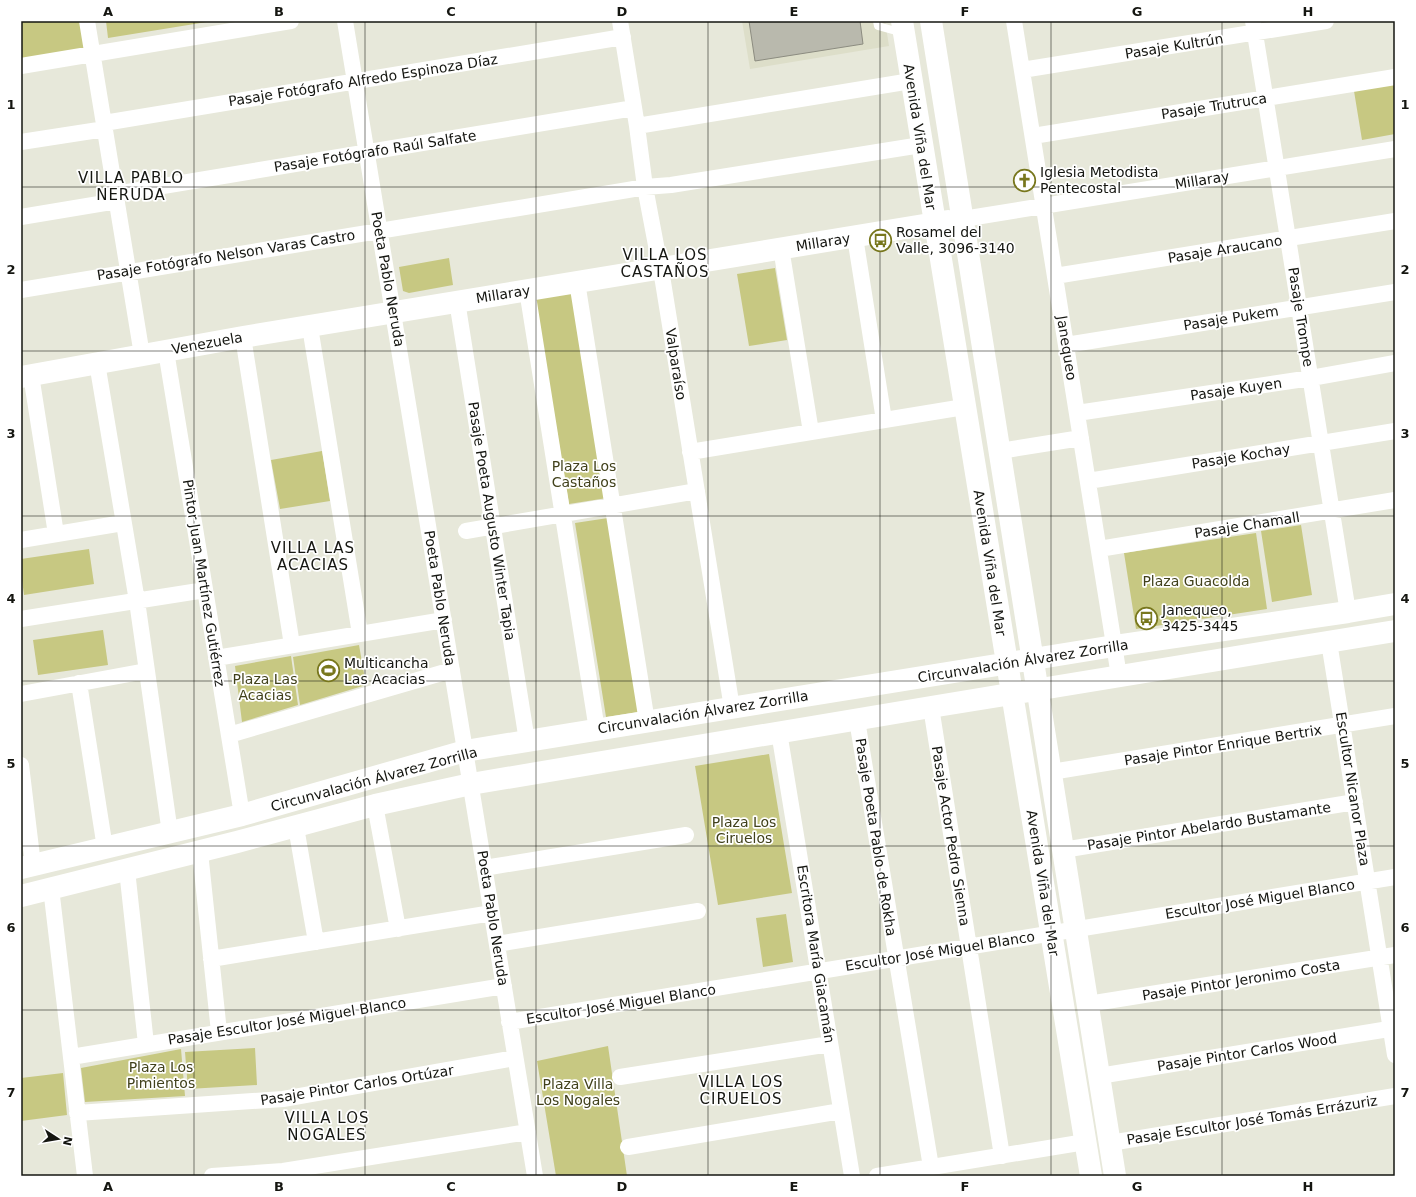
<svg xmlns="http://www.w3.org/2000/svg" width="1416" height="1197" font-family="'DejaVu Sans',sans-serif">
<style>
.built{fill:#dddec9}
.green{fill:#c7c882}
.building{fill:#b9b9ad;stroke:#8c8c80}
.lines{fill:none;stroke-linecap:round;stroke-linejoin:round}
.lane{stroke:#fff;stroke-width:8}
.street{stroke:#fff;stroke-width:16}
.secondary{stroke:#fff;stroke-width:22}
.grid{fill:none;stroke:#151611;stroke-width:1;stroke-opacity:0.55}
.labels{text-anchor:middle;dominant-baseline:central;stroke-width:3.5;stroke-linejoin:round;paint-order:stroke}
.street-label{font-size:14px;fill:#151611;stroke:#fff}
.poi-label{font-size:14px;fill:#151611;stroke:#fff;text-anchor:start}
.park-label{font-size:14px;fill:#41411b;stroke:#fff}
.neighbourhood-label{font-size:15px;letter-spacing:1px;fill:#151611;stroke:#fff}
.neatline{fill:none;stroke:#151611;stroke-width:1.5}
.grid-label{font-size:13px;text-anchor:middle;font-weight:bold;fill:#151611}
</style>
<rect width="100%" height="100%" fill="#e7e8da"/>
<path class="built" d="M 742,21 L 885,21 L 889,46 L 750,69 Z"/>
<path class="green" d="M 21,21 L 82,21 L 87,52 L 21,62 Z
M 106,21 L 213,21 L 108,38 Z
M 1395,84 L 1395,134 L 1362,140 L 1354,91 Z
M 449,258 L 453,285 L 409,293 L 403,291 L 399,267 Z
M 775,268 L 787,340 L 749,346 L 737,274 Z
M 573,293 L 607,498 L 569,504 L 535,299 Z
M 322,451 L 330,501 L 280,509 L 271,460 Z
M 608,518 L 639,712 L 606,717 L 575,523 Z
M 1301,525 L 1312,595 L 1272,602 L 1261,531 Z
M 1256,533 L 1267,609 L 1136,629 L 1124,553 Z
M 89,549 L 94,584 L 24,595 L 21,572 L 21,559 Z
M 103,630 L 108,665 L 38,675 L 33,640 Z
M 359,645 L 366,685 L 300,705 L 293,657 Z
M 291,656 L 298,705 L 242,722 L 235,666 Z
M 769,754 L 792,893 L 718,905 L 695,766 Z
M 786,914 L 793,962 L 763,967 L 756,918 Z
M 608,1046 L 627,1176 L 556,1176 L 537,1061 Z
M 255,1048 L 257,1085 L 188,1089 L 185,1052 Z
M 181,1049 L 185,1096 L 85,1102 L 81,1068 Z
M 63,1073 L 67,1115 L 21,1121 L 21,1078 Z"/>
<path class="building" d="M 749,21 L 860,21 L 863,44 L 755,61 Z"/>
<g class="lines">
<path class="lane" d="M 877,21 L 878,26 L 903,33"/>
<path class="street" d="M 87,21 L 142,355
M 345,21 L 535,1176
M 620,21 L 637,126 L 645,187 L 663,282 L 732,708
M 1014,21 L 1119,676
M 1253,21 L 1348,612
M 21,66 L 291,21
M 1022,70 L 1326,21
M 104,123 L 623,37
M 637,126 L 911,81
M 1033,136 L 1395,77
M 21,142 L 105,129
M 115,194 L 634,108
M 21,217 L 117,201
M 963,219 L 1395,149
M 855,237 L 884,420
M 781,248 L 811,432
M 1055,276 L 1395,221
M 577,282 L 647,722
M 21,290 L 628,190 L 645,187 L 671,185 L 921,145
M 527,290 L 597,730
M 457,301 L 527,741
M 310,327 L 360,634
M 243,337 L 292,645
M 1066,345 L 1395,292
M 166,351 L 242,815
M 97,363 L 137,601 L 170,833
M 31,375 L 56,534
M 1077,413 L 1311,378 L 1395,363
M 1000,451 L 1081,438
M 690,452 L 964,407
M 1088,481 L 1395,431
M 466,531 L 697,491
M 21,540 L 123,523
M 1099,549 L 1395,500
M 21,619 L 205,590
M 1329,642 L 1395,1055
M 216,658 L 444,620
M 79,683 L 105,848
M 21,694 L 146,671
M 931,707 L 1002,1156
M 857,720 L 931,1167
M 779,732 L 852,1176
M 229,735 L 452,670
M 21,765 L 33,865
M 1051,772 L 1395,716
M 375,805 L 398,929
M 296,827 L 316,942
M 1063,850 L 1355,802
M 200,852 L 219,1032
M 484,868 L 686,835
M 127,870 L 146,1044
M 51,888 L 85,1176
M 497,944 L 698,911
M 211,959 L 492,913
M 1088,1004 L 1395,955
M 509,1022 L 1395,877
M 71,1057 L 504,986
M 1099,1076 L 1395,1028
M 620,1077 L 830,1044
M 77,1113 L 283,1099 L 515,1058
M 1110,1143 L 1395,1096
M 628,1147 L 841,1111
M 212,1176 L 283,1171 L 528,1132
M 877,1176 L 1085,1142"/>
<path class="secondary" d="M 902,21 L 1091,1176
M 931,21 L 1115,1176
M 21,377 L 243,337 L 948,221
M 21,868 L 242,815 L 465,751 L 1114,646 L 1348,612 L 1395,604
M 21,896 L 237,842 L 375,805 L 471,784 L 931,707 L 1395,631"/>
</g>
<path class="grid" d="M 194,21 L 194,1176M 365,21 L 365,1176M 536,21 L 536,1176M 708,21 L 708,1176M 880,21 L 880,1176M 1051,21 L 1051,1176M 1222,21 L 1222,1176M 21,187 L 1395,187M 21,351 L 1395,351M 21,516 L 1395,516M 21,681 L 1395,681M 21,846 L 1395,846M 21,1010 L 1395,1010"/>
<defs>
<symbol id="church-ring" viewBox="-11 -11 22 22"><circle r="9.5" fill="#fff" stroke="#78771d" stroke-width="1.5"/><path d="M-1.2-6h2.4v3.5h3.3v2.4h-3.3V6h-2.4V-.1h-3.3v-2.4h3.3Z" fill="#78771d"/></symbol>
<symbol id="bus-ring" viewBox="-11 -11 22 22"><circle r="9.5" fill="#fff" stroke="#78771d" stroke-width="1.5"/><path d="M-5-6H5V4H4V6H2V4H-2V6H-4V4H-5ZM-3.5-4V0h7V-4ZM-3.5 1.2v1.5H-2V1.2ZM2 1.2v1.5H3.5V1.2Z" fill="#78771d"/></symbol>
<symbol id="stadium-ring" viewBox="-11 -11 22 22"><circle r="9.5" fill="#fff" stroke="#78771d" stroke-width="1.5"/><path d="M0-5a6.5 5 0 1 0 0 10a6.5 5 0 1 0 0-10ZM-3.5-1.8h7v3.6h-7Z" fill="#78771d"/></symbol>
</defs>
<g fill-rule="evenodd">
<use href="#church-ring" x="1012" y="168" width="25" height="25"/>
<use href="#bus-ring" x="868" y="228" width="25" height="25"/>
<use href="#bus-ring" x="1134" y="606" width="25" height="25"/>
<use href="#stadium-ring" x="316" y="658" width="25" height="25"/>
</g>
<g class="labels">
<g class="street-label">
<text transform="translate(1174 46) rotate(-9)">Pasaje Kultrún</text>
<text transform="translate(363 80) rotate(-9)">Pasaje Fotógrafo Alfredo Espinoza Díaz</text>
<text transform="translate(1214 106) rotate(-9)">Pasaje Trutruca</text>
<text transform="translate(920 137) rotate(81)">Avenida Viña del Mar</text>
<text transform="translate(375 151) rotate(-9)">Pasaje Fotógrafo Raúl Salfate</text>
<text transform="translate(1202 180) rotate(-9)">Millaray</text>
<text transform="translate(823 242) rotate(-9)">Millaray</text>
<text transform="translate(1225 249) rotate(-9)">Pasaje Araucano</text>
<text transform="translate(226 255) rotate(-9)">Pasaje Fotógrafo Nelson Varas Castro</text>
<text transform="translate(388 279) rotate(80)">Poeta Pablo Neruda</text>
<text transform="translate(503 294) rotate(-9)">Millaray</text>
<text transform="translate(1301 317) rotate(81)">Pasaje Trompe</text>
<text transform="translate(1231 318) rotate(-9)">Pasaje Pukem</text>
<text transform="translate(207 343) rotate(-10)">Venezuela</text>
<text transform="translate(1067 348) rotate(81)">Janequeo</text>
<text transform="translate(676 364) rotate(81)">Valparaíso</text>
<text transform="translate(1236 389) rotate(-8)">Pasaje Kuyen</text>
<text transform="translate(1241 456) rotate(-9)">Pasaje Kochay</text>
<text transform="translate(492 521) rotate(81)">Pasaje Poeta Augusto Winter Tapia</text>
<text transform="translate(1247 525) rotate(-9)">Pasaje Chamall</text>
<text transform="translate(990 563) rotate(81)">Avenida Viña del Mar</text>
<text transform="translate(204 583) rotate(81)">Pintor Juan Martínez Gutiérrez</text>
<text transform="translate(440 598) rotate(81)">Poeta Pablo Neruda</text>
<text transform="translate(1023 661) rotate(-9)">Circunvalación Álvarez Zorrilla</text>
<text transform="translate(703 712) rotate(-9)">Circunvalación Álvarez Zorrilla</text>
<text transform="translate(1223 745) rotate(-9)">Pasaje Pintor Enrique Bertrix</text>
<text transform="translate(374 779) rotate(-15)">Circunvalación Álvarez Zorrilla</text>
<text transform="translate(1353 789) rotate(81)">Escultor Nicanor Plaza</text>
<text transform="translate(1209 826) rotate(-9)">Pasaje Pintor Abelardo Bustamante</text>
<text transform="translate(951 836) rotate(81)">Pasaje Actor Pedro Sienna</text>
<text transform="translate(876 837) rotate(81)">Pasaje Poeta Pablo de Rokha</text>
<text transform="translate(1043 883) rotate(81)">Avenida Viña del Mar</text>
<text transform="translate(1260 899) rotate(-9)">Escultor José Miguel Blanco</text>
<text transform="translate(493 918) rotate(81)">Poeta Pablo Neruda</text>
<text transform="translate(940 951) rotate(-9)">Escultor José Miguel Blanco</text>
<text transform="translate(816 954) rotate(81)">Escritora María Giacamán</text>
<text transform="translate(1241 980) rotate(-9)">Pasaje Pintor Jeronimo Costa</text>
<text transform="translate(621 1004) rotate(-9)">Escultor José Miguel Blanco</text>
<text transform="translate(287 1021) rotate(-9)">Pasaje Escultor José Miguel Blanco</text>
<text transform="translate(1247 1052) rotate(-9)">Pasaje Pintor Carlos Wood</text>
<text transform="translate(357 1085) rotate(-9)">Pasaje Pintor Carlos Ortúzar</text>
<text transform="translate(1252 1120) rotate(-9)">Pasaje Escultor José Tomás Errázuriz</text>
</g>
<g class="poi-label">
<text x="1040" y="172">Iglesia Metodista<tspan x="1040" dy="16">Pentecostal</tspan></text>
<text x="896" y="232">Rosamel del<tspan x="896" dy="16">Valle, 3096-3140</tspan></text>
<text x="1162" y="610">Janequeo,<tspan x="1162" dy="16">3425-3445</tspan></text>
<text x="344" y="663">Multicancha<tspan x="344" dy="16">Las Acacias</tspan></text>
</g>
<g class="park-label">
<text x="584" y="466">Plaza Los<tspan x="584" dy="16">Castaños</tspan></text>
<text x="1196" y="581">Plaza Guacolda</text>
<text x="265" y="679">Plaza Las<tspan x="265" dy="16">Acacias</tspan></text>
<text x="744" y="822">Plaza Los<tspan x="744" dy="16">Ciruelos</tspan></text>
<text x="161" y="1067">Plaza Los<tspan x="161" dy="16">Pimientos</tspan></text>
<text x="578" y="1084">Plaza Villa<tspan x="578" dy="16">Los Nogales</tspan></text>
</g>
<g class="neighbourhood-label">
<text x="131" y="178">VILLA PABLO<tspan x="131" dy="17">NERUDA</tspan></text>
<text x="665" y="255">VILLA LOS<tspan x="665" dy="17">CASTAÑOS</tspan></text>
<text x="313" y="548">VILLA LAS<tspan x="313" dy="17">ACACIAS</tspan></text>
<text x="741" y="1082">VILLA LOS<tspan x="741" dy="17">CIRUELOS</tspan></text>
<text x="327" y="1118">VILLA LOS<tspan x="327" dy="17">NOGALES</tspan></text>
</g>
</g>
<rect width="1416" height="1197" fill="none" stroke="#ffffff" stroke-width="44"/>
<g transform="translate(58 1139) rotate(102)" stroke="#ffffff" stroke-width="3" paint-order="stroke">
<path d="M0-3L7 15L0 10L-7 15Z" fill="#151611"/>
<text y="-6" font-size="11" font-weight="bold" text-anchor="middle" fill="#151611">N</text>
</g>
<rect x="22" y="22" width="1372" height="1153" class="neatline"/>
<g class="grid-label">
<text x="108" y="16">A</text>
<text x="279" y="16">B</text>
<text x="451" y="16">C</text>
<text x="622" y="16">D</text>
<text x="794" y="16">E</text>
<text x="965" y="16">F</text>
<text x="1137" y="16">G</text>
<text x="1308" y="16">H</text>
<text x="11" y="109">1</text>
<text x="1405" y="109">1</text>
<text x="11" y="274">2</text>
<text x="1405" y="274">2</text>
<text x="11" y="438">3</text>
<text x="1405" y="438">3</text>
<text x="11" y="603">4</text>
<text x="1405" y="603">4</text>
<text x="11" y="768">5</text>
<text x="1405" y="768">5</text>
<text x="11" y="932">6</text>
<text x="1405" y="932">6</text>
<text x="11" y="1097">7</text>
<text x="1405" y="1097">7</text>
<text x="108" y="1191">A</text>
<text x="279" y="1191">B</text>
<text x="451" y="1191">C</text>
<text x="622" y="1191">D</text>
<text x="794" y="1191">E</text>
<text x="965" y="1191">F</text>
<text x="1137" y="1191">G</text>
<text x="1308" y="1191">H</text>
</g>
</svg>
